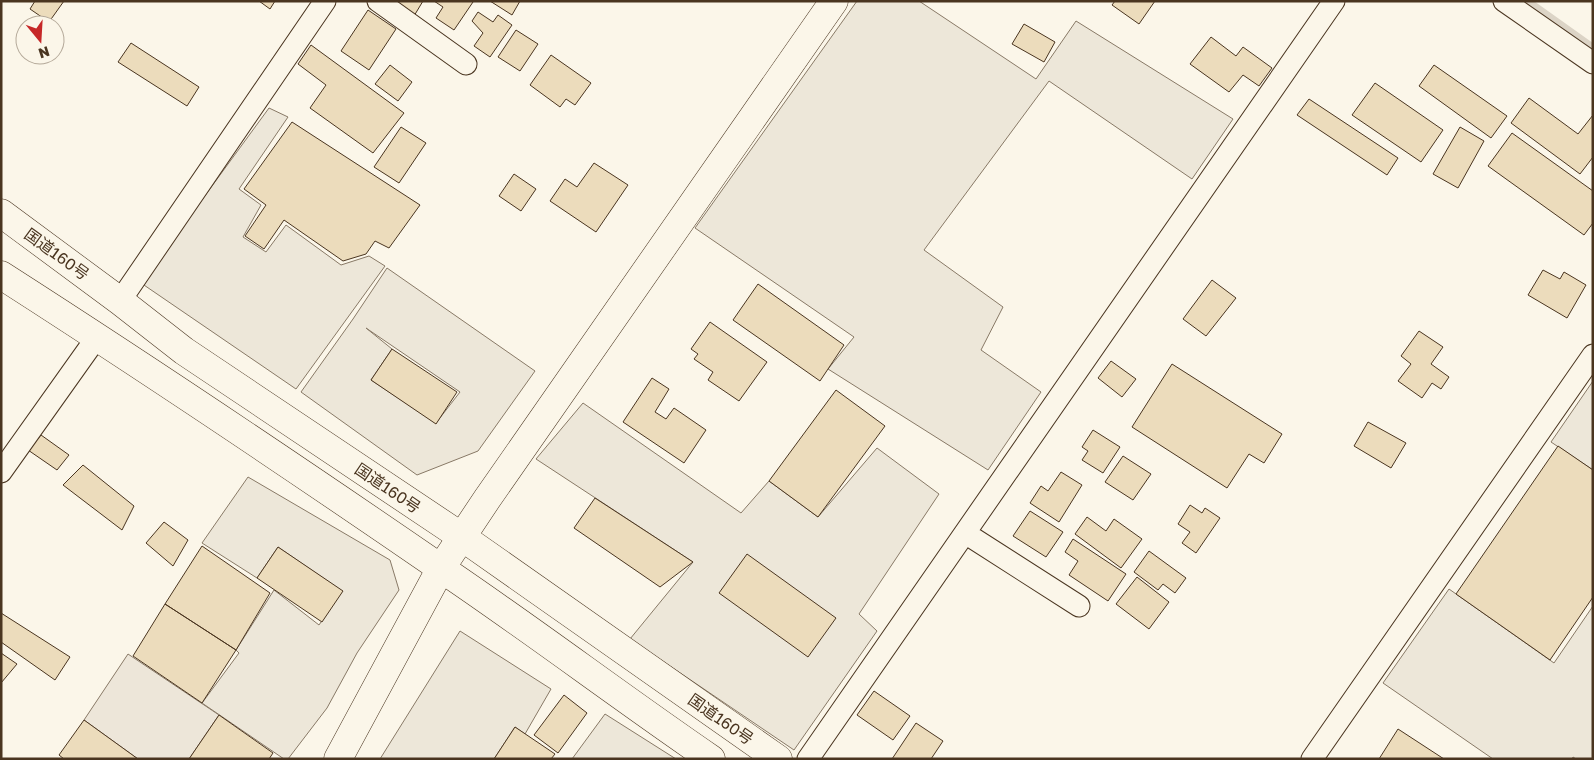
<svg xmlns="http://www.w3.org/2000/svg" width="1594" height="760" font-family="'Golos Text','Noto Sans JP',sans-serif">
<style>
.green{fill:#ede6d9;stroke:#887966}
.parking{fill:#ede7d9;stroke:#887966;fill-rule:evenodd}
.lines{fill:none;stroke-linecap:round;stroke-linejoin:round}
.stream{stroke:#dcd4c6;stroke-width:8}
.building{fill:#ecdcbc;stroke:#4a3520}
.minor-casing{stroke:#4a3520;stroke-width:23}
.tertiary-casing{stroke:#4a3520;stroke-width:29}
.trunk-casing{stroke:#4a3520;stroke-width:29}
.minor{stroke:#fbf6e9;stroke-width:21}
.tertiary{stroke:#fbf6e9;stroke-width:28}
.trunk{stroke:#fbf6e9;stroke-width:28}
.labels{text-anchor:middle;dominant-baseline:central;stroke-width:4;stroke-linejoin:round;paint-order:stroke}
.street-label{font-size:16px;fill:#4a3520;stroke:#fbf6e9}
</style>
<rect width="100%" height="100%" fill="#fbf6e9"/>
<path class="green" d="M 128,654 L 219,715 L 189,759 L 138,759 L 84,720 Z"/>
<path class="parking" d="M 857,1 L 919,1 L 1036,79 L 1076,21 L 1233,119 L 1192,179 L 1049,81 L 924,250 L 1003,307 L 981,350 L 1041,392 L 988,470 L 828,369 L 854,337 L 695,228 Z
M 269,108 L 288,117 L 239,189 L 261,205 L 243,237 L 266,252 L 286,225 L 341,265 L 369,256 L 385,266 L 296,389 L 141,283 Z
M 387,268 L 535,371 L 478,451 L 417,475 L 301,392 L 353,319 ZM 366,328 L 460,392 L 436,423 L 371,380 L 392,349 Z
M 1593,381 L 1593,470 L 1551,442 Z
M 583,403 L 741,513 L 769,481 L 818,517 L 877,448 L 939,494 L 859,614 L 877,631 L 794,750 L 630,639 L 693,562 L 536,459 Z
M 248,477 L 390,560 L 399,590 L 357,653 L 327,708 L 288,759 L 284,759 L 202,703 L 239,653 L 236,650 L 274,590 L 319,625 L 342,591 L 278,547 L 257,578 L 202,543 Z
M 1449,589 L 1554,663 L 1593,606 L 1593,759 L 1576,759 L 1573,757 L 1572,759 L 1493,759 L 1383,683 Z
M 460,631 L 551,689 L 525,734 L 515,727 L 494,759 L 380,759 Z
M 605,714 L 676,759 L 572,759 Z"/>
<g class="lines">
<path class="stream" d="M 1527,1 L 1593,48"/>
</g>
<path class="building" d="M 35,1 L 64,1 L 49,22 L 30,9 Z
M 259,1 L 275,1 L 270,9 Z
M 391,1 L 423,1 L 414,16 Z
M 434,1 L 471,1 L 473,2 L 454,30 L 436,18 L 443,7 Z
M 490,1 L 520,1 L 512,15 Z
M 1115,1 L 1155,1 L 1139,24 L 1112,5 Z
M 368,10 L 396,29 L 369,70 L 341,51 Z
M 478,12 L 493,22 L 498,15 L 512,25 L 490,57 L 474,46 L 483,33 L 472,21 Z
M 1024,24 L 1055,42 L 1044,62 L 1012,44 Z
M 516,30 L 538,44 L 520,71 L 498,57 Z
M 1211,37 L 1236,56 L 1243,47 L 1272,68 L 1259,86 L 1243,75 L 1229,92 L 1190,64 Z
M 131,43 L 199,87 L 187,106 L 118,62 Z
M 311,45 L 404,113 L 373,153 L 310,108 L 326,85 L 298,64 Z
M 551,55 L 591,83 L 575,105 L 566,99 L 560,107 L 530,85 Z
M 390,65 L 412,82 L 398,101 L 375,84 Z
M 1434,65 L 1507,116 L 1491,138 L 1419,86 Z
M 1375,83 L 1443,130 L 1421,162 L 1352,115 Z
M 1529,98 L 1578,134 L 1593,115 L 1593,157 L 1580,174 L 1511,123 Z
M 1309,99 L 1398,158 L 1387,175 L 1297,115 Z
M 292,122 L 420,205 L 389,248 L 375,241 L 366,254 L 343,261 L 284,220 L 264,249 L 245,236 L 266,205 L 244,189 Z
M 401,127 L 426,143 L 399,183 L 374,167 Z
M 1460,127 L 1484,141 L 1458,188 L 1433,174 Z
M 1512,133 L 1593,191 L 1593,223 L 1584,235 L 1488,166 Z
M 594,163 L 628,185 L 596,232 L 550,201 L 565,179 L 577,187 Z
M 514,174 L 536,189 L 521,211 L 499,196 Z
M 1543,270 L 1560,279 L 1564,272 L 1586,285 L 1567,318 L 1528,295 Z
M 1212,280 L 1236,298 L 1206,336 L 1183,319 Z
M 758,284 L 844,345 L 820,381 L 733,320 Z
M 710,322 L 767,362 L 739,401 L 708,380 L 713,372 L 694,359 L 698,354 L 691,349 Z
M 1419,331 L 1443,347 L 1431,364 L 1449,377 L 1441,389 L 1432,383 L 1422,398 L 1398,381 L 1411,364 L 1401,356 Z
M 392,349 L 457,392 L 436,424 L 371,380 Z
M 1111,361 L 1136,379 L 1122,397 L 1098,378 Z
M 1172,364 L 1282,434 L 1264,463 L 1249,454 L 1227,488 L 1132,427 Z
M 652,378 L 669,389 L 655,412 L 666,419 L 674,408 L 706,430 L 684,463 L 623,422 Z
M 836,390 L 885,426 L 818,517 L 769,481 Z
M 1368,422 L 1406,443 L 1391,468 L 1354,446 Z
M 1093,430 L 1120,447 L 1103,473 L 1082,460 L 1088,451 L 1082,447 Z
M 41,435 L 69,455 L 57,470 L 28,450 Z
M 1558,446 L 1593,470 L 1593,597 L 1550,660 L 1456,594 Z
M 1123,456 L 1151,474 L 1133,500 L 1105,482 Z
M 83,465 L 134,506 L 122,530 L 63,485 Z
M 1061,472 L 1082,485 L 1059,522 L 1030,503 L 1041,486 L 1048,491 Z
M 595,498 L 693,562 L 660,587 L 574,528 Z
M 1190,505 L 1202,513 L 1205,508 L 1220,518 L 1196,553 L 1182,543 L 1190,532 L 1178,524 Z
M 1030,511 L 1063,532 L 1046,557 L 1013,536 Z
M 1087,517 L 1106,531 L 1114,519 L 1142,539 L 1121,568 L 1075,534 Z
M 164,522 L 188,540 L 173,566 L 146,543 Z
M 1073,539 L 1126,574 L 1108,601 L 1069,575 L 1078,561 L 1065,552 Z
M 202,546 L 270,593 L 236,650 L 165,604 Z
M 278,547 L 343,591 L 322,622 L 257,578 Z
M 1149,551 L 1186,578 L 1175,593 L 1163,584 L 1158,590 L 1134,572 Z
M 747,554 L 836,618 L 808,657 L 719,593 Z
M 1137,577 L 1169,602 L 1149,629 L 1116,604 Z
M 165,604 L 236,650 L 202,703 L 133,656 Z
M 1,613 L 70,657 L 55,680 L 1,642 Z
M 1,653 L 17,664 L 1,683 Z
M 874,691 L 910,716 L 893,740 L 857,715 Z
M 564,695 L 587,713 L 558,753 L 534,735 Z
M 219,715 L 273,753 L 269,759 L 189,759 Z
M 84,720 L 138,759 L 64,759 L 59,755 Z
M 916,723 L 943,741 L 931,759 L 892,759 Z
M 515,727 L 555,754 L 551,759 L 494,759 Z
M 1398,729 L 1444,759 L 1379,759 Z"/>
<g class="lines">
<defs>
<path id="minor" d="M 378,1 L 466,64
M 1504,1 L 1593,63
M 120,301 L 325,1
M 1,472 L 97,337
M 965,533 L 1079,606
M 808,759 L 1334,1
M 1312,759 L 1593,355"/>
<path id="tertiary" d="M 338,759 L 441,568 L 487,499 L 834,1"/>
<path id="trunk" d="M 1,213 L 120,301 L 184,351 L 462,537 L 778,759
M 1,275 C 149,370 295,468 439,567 C 531,629 619,696 711,759"/>
</defs>
<use href="#minor" class="minor-casing"/>
<use href="#tertiary" class="tertiary-casing"/>
<use href="#trunk" class="trunk-casing"/>
<use href="#minor" class="minor"/>
<use href="#tertiary" class="tertiary"/>
<use href="#trunk" class="trunk"/>
</g>
<g class="labels">
<g class="street-label">
<text transform="translate(57 254) rotate(36)">国道160号</text>
<text transform="translate(388 488) rotate(34)">国道160号</text>
<text transform="translate(721 719) rotate(35)">国道160号</text>
</g>
</g>
<rect width="1594" height="760" fill="none" stroke="#4a3520" stroke-width="5"/>
<g transform="translate(40 40) rotate(162)"><circle r="24" fill="#fbf6e9" stroke="#b4a999"/>
<path d="M0-4L9 19L0 12L-9 19Z" fill="#c62828"/>
<text y="-8" font-size="14" font-weight="bold" text-anchor="middle" fill="#4a3520">N</text>
</g>
</svg>
